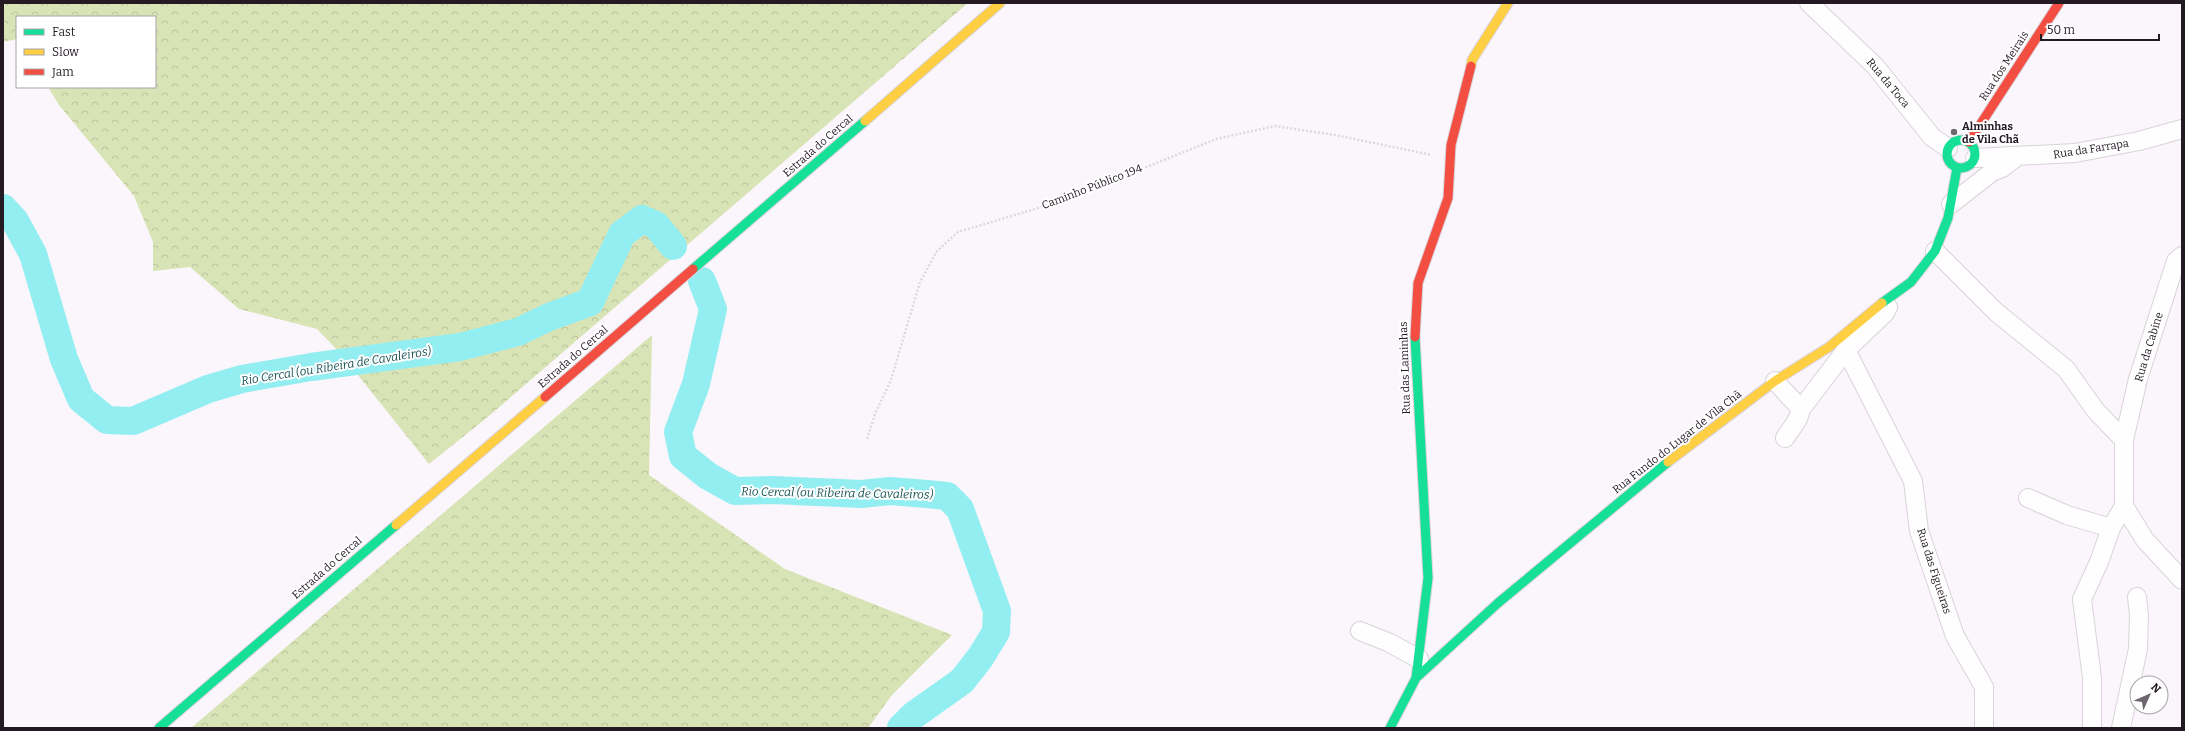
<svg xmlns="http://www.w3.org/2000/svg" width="2185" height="731" font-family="Bitter,serif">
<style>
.forest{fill:url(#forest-crowns)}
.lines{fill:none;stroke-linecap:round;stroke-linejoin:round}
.river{stroke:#93eef2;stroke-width:28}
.street-casing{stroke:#d9d2da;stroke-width:20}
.fast-casing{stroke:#d9d2da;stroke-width:11}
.slow-casing{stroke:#d9d2da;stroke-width:11}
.jam-casing{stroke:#d9d2da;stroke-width:11}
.path{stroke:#dcd9dc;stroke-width:2.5;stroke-dasharray:2 2;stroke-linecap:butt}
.street{stroke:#fefefe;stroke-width:18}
.fast{stroke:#16e098;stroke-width:9}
.slow{stroke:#ffcf43;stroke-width:9}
.jam{stroke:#f24e42;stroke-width:9}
.poi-dot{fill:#6f676f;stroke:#fff;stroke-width:1.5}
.labels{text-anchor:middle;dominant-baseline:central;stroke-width:4;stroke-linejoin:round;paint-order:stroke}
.street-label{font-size:11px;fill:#231a24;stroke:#fff}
.poi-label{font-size:11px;font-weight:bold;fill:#231a24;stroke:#fff;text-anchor:start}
.water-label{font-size:12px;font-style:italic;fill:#1b5456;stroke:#fff}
</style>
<defs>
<pattern id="forest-crowns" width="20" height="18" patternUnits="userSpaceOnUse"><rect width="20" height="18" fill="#d9e4b6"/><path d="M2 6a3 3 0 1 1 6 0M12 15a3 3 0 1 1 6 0" fill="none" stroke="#bac39c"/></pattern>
</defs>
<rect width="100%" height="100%" fill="#fbf6fb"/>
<path class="forest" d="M 3,3 L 968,3 L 489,416 L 429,464 L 341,354 L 317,329 L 239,309 L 190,267 L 153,271 L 153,242 L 134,196 L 59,105 L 48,87 L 155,87 L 155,17 L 17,17 L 17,39 L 3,42 Z
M 652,335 L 649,475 L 785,569 L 952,635 L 892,695 L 868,728 L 191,728 Z"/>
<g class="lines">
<path class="river" d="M 3,208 L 15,221 L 33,254 L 64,359 L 81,399 L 107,420 L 133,421 L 208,389 L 242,379 L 311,367 L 460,347 L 518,332 L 549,317 L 590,302 L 622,234 L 642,219 L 656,225 L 673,246
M 702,281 L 713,309 L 696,384 L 678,432 L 683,456 L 708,476 L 735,491 L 773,490 L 861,494 L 890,491 L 927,494 L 947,496 L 960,509 L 997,611 L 996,632 L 980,658 L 962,681 L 914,715 L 901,728"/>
<defs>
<path id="street" d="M 1809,3 L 1875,66 L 1932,137 L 1948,148
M 1975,158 L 2075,153 L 2139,141 L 2182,129
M 1951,204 L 1992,172 L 2002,168 L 2015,158
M 1935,251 L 1996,312 L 2066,369 L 2096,411 L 2124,440 L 2124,506 L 2111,528 L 2099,562 L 2082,599 L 2092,678 L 2092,728
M 1888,307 L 1885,313 L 1846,350 L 1913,481 L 1919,531 L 1955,636 L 1984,687 L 1984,728
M 1775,381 L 1801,409 L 1846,350
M 1785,438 C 1791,428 1799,421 1801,409
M 2124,440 L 2138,379 L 2176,261 L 2182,256
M 2028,498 L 2067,515 L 2111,528
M 2124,506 L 2145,540 L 2182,580
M 1360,631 L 1390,643 L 1419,659
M 2121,728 L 2138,649 L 2139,615 L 2137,597"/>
<path id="fast" d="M1947 154a14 14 0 1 1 28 0a14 14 0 1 1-28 0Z
M 693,269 L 865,121
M 1882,303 L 1911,282 L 1935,251 L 1948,218 L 1957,168
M 1415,337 L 1428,578 L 1416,678
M 159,728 L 396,525
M 1390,728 L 1416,678 L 1498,603 L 1668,462"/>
<path id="slow" d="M 1471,66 L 1472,60 L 1508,3
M 865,121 L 1000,3
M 1668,462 L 1775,381 L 1829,347 L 1882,303
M 396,525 L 545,397"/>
<path id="jam" d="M 1969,142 L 2059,3
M 1415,337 L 1418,283 L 1448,198 L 1451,145 L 1471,66
M 545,397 L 693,269"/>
</defs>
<use href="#street" class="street-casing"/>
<use href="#fast" class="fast-casing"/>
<use href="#slow" class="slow-casing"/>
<use href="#jam" class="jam-casing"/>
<path class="path" d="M 867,439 L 875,414 L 891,380 L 920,282 L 937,251 L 958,232 L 1035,209 L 1107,183 L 1216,139 L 1275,126 L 1335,135 L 1432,155"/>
<use href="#street" class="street"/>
<use href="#fast" class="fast"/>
<use href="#slow" class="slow"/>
<use href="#jam" class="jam"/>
</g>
<circle class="poi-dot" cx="1954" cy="132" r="4"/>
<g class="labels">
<g class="street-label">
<text transform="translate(2004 66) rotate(-57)">Rua dos Meirais</text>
<text transform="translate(1888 83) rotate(50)">Rua da Toca</text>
<text transform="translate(818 146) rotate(-41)">Estrada do Cercal</text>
<text transform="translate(2091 149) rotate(-9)">Rua da Farrapa</text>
<text transform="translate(1092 187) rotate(-21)">Caminho Público 194</text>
<text transform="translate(2149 347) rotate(-73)">Rua da Cabine</text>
<text transform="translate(573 357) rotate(-41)">Estrada do Cercal</text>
<text transform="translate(1405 368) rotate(-92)">Rua das Laminhas</text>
<text transform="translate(1677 442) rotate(-38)">Rua Fundo do Lugar de Vila Chã</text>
<text transform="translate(327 568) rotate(-41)">Estrada do Cercal</text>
<text transform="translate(1934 571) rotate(72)">Rua das Figueiras</text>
</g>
<g class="poi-label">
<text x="1962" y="126">Alminhas<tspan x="1962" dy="13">de Vila Chã</tspan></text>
</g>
<g class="water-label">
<text transform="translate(336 366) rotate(-9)">Rio Cercal (ou Ribeira de Cavaleiros)</text>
<text transform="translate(837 493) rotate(1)">Rio Cercal (ou Ribeira de Cavaleiros)</text>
</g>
</g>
<rect width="2185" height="731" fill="none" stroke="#231a24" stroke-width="8"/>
<rect x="16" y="16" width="140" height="72" fill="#ffffff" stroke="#a7a3a7"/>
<rect x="24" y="29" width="20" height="6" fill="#16e098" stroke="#a7a3a7"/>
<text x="52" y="36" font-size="12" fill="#231a24">Fast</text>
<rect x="24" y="49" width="20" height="6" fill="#ffcf43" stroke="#a7a3a7"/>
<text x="52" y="56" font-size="12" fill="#231a24">Slow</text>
<rect x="24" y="69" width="20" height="6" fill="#f24e42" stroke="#a7a3a7"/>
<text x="52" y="76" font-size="12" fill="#231a24">Jam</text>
<g transform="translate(2149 695) rotate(45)"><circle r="19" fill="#ffffff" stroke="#a7a3a7"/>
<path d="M0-3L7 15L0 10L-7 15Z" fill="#6f676f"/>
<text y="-6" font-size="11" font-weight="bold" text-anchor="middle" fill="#231a24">N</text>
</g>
<path d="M2041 34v6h118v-6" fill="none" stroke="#231a24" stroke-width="2"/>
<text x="2047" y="34" font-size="12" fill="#231a24" stroke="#ffffff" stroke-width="3" paint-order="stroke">50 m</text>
</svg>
